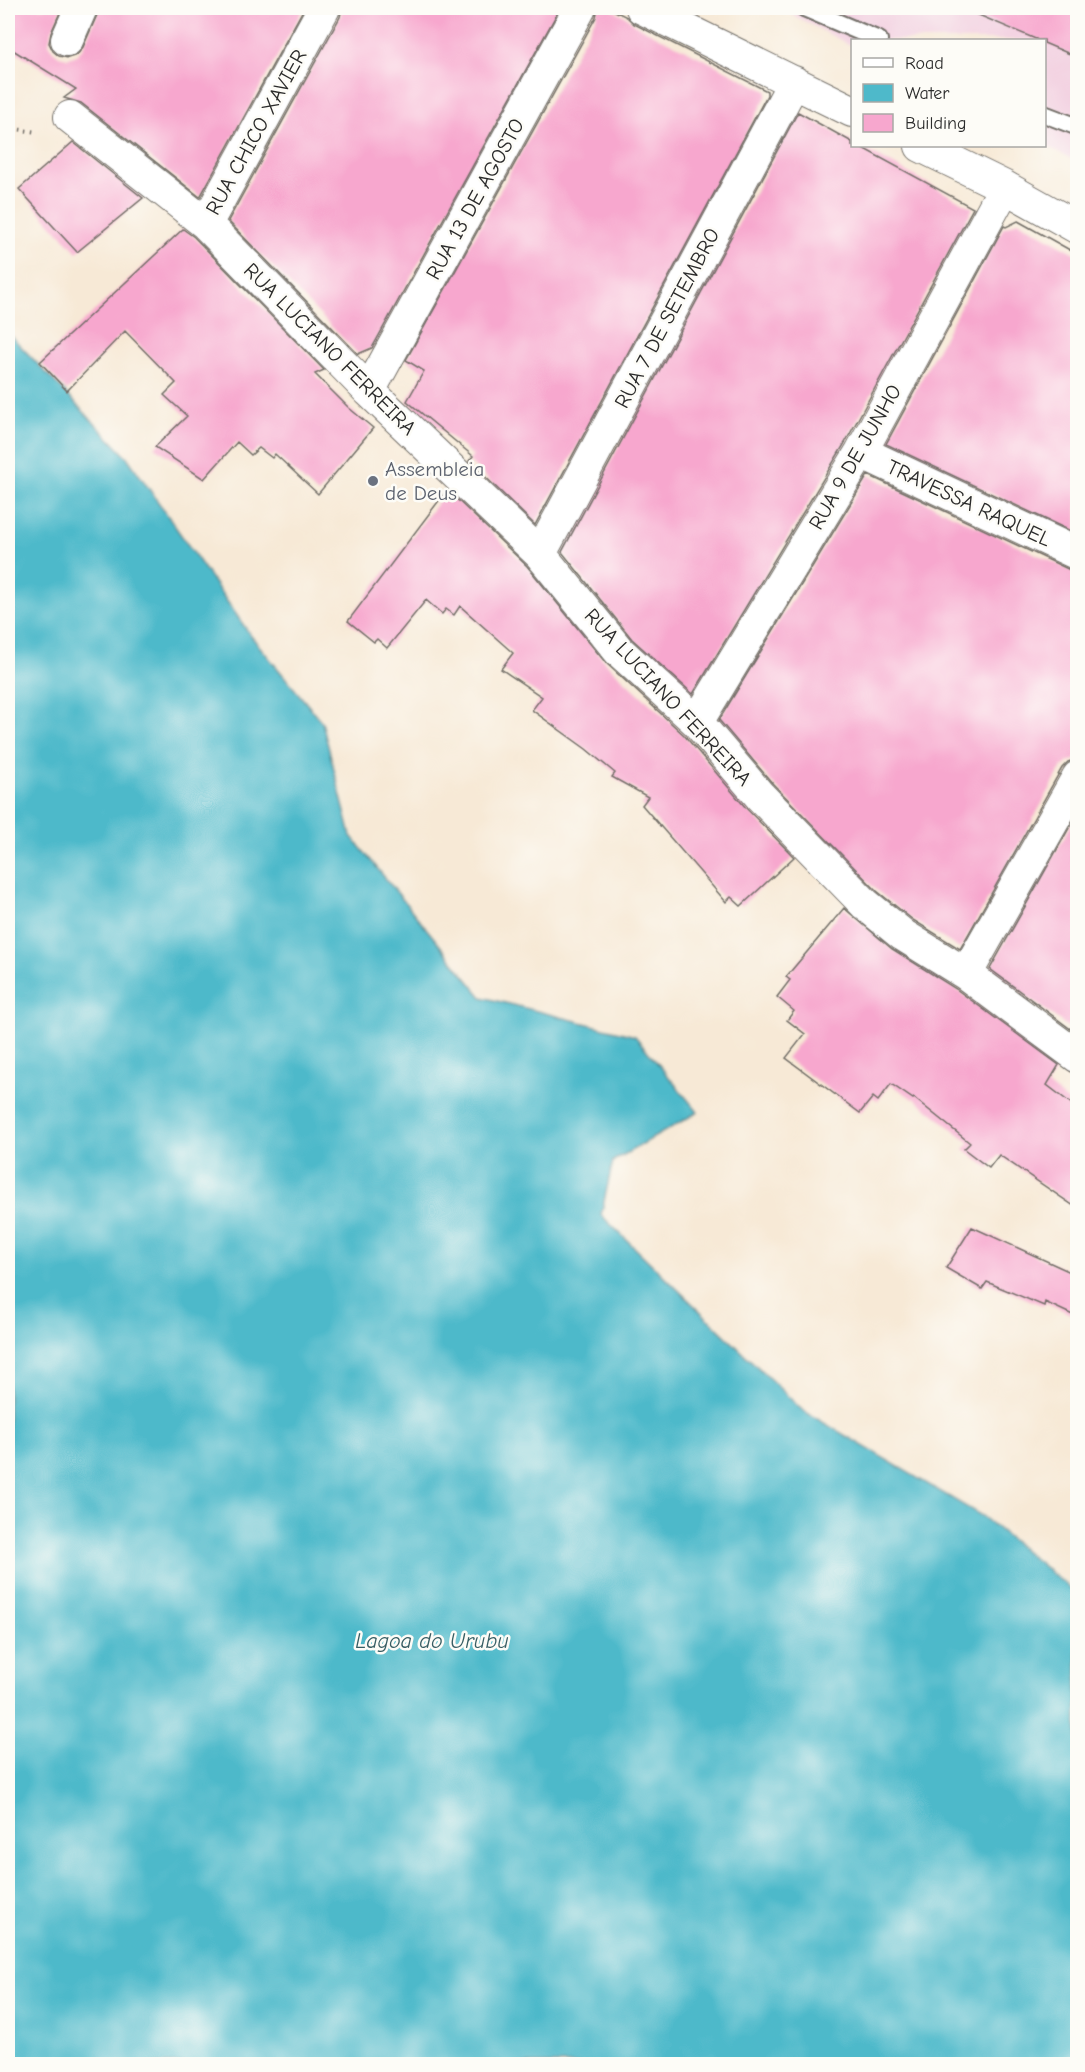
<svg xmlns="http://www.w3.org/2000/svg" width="1085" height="2072" font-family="'Comic Neue',sans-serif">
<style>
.built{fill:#f2cfe0}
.water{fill:#4eb9ca;stroke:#3c727a;stroke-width:1.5}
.building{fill:#f7a7ce}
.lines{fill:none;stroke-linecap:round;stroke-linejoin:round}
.lane-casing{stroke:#726e67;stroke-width:20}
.street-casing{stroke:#726e67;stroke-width:34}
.path{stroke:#726e67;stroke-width:4;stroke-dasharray:1.5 4.5;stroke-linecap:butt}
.lane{stroke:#fff;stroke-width:16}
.street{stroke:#fff;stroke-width:32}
.worship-dot{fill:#6b7280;stroke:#fdfcf7;stroke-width:2}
.labels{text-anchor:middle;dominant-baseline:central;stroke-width:5;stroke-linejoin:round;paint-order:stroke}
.street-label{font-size:21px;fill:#2b2b2b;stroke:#fdfcf7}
.worship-label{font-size:21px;fill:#5b616d;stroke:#fdfcf7;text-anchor:start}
.water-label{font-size:22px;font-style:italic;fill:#375d63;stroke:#fdfcf7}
</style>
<rect width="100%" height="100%" fill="#fdfcf7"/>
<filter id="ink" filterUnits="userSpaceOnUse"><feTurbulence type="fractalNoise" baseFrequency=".0167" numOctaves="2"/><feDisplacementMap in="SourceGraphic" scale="12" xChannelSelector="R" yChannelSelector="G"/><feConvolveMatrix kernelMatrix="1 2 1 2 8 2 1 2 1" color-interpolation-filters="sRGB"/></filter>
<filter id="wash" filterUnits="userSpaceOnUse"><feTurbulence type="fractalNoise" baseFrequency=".008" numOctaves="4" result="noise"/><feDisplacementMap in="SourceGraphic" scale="24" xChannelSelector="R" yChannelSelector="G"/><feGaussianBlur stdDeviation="1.35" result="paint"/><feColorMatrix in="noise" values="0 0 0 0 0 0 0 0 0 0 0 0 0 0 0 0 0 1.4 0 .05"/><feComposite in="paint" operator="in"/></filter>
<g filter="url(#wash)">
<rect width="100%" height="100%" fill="#f7e9d6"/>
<path class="built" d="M 779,8 L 1077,8 L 1077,162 L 1045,145 L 1044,40 L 852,40 L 852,46 Z"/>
<path class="water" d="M 8,333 L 127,457 L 251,636 L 322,722 L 351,836 L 482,997 L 635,1036 L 698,1112 L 613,1161 L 601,1215 L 802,1410 L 982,1516 L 1077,1594 L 1077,2064 L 8,2064 Z"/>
<g id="blocks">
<path class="building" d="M 8,8 L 62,8 L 51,33 L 49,43 L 53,51 L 59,56 L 68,58 L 77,55 L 83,47 L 97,15 L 99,8 L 304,8 L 200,197 L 81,103 L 64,98 L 76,89 L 8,47 Z
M 342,8 L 560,8 L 372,348 L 358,354 L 228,221 L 340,17 Z
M 598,8 L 609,8 L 627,17 L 634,24 L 767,91 L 767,95 L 535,525 L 469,461 L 473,456 L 407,401 L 424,371 L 406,360 L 596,17 Z
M 962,8 L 1077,8 L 1077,57 L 1044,43 L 1044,40 L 1038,40 Z
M 798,112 L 852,142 L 852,146 L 859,146 L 973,208 L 845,443 L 693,694 L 632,639 L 562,552 Z
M 73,142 L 143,198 L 77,252 L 19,189 Z
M 1018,221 L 1077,254 L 1077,534 L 886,444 L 1004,226 L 1006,227 Z
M 183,229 L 194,237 L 324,370 L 315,374 L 349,408 L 373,428 L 318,494 L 275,454 L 272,458 L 259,448 L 251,455 L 237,442 L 204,479 L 155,447 L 187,416 L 164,395 L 176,383 L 125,331 L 67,391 L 40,362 Z
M 868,475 L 1070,570 L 1077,572 L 1077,759 L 1068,762 L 1062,768 L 960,949 L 913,920 L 877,891 L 773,784 L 719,720 Z
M 447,490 L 527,566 L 605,662 L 684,735 L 746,808 L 794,857 L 741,906 L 731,897 L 726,902 L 642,805 L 648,797 L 612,777 L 615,773 L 586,749 L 532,710 L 542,697 L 501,669 L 513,653 L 460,606 L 454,615 L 446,609 L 442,614 L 426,600 L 387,648 L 377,639 L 374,642 L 348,621 Z
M 1077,814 L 1077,1031 L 1076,1033 L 990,969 Z
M 844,908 L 892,949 L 956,989 L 1059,1065 L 1047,1085 L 1077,1108 L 1077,1208 L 999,1155 L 989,1168 L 964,1149 L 970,1143 L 914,1098 L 913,1099 L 891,1084 L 878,1101 L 873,1097 L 860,1113 L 786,1058 L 805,1034 L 787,1020 L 794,1011 L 777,997 L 790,980 L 786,977 Z
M 972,1227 L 1077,1275 L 1077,1317 L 1045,1302 L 1044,1306 L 987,1282 L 982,1289 L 946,1268 Z"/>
</g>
</g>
<g filter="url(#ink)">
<use href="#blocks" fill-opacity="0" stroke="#726e67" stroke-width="1.5"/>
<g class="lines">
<defs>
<path id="lane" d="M 804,8 L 879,40
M 1044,114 L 1078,127"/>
<path id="street" d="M 642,8 L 852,111
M 67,40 L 81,8
M 70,117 L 206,224 L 369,391 L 540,554 L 619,651 L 697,722 L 760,796 L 865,904 L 903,935 L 966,974 L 1078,1057
M 921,146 L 1005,187 L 1078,228
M 206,224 L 324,8
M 369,391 L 580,8
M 861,452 L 1078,554
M 540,554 L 794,82
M 697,722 L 861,452 L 1005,187
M 966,974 L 1078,777"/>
</defs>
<use href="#lane" class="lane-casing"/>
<use href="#street" class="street-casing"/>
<path class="path" d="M 8,128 L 37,132"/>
<use href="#lane" class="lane"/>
<use href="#street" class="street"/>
</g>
</g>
<circle class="worship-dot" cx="373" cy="481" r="6"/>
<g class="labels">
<g class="street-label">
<text transform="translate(256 132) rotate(-61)">RUA CHICO XAVIER</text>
<text transform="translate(475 199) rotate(-61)">RUA 13 DE AGOSTO</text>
<text transform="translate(667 318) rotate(-62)">RUA 7 DE SETEMBRO</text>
<text transform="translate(330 349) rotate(45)">RUA LUCIANO FERREIRA</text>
<text transform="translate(855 457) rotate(-60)">RUA 9 DE JUNHO</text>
<text transform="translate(969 503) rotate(25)">TRAVESSA RAQUEL</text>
<text transform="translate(668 697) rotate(47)">RUA LUCIANO FERREIRA</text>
</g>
<g class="worship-label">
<text x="385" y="469">Assembleia<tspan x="385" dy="24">de Deus</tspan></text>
</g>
<g class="water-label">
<text x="432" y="1641">Lagoa do Urubu</text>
</g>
</g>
<rect width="1085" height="2072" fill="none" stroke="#fdfcf7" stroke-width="30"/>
<rect x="851" y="39" width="195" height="108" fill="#fdfcf7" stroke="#a9a8a5" stroke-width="1.5"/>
<rect x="863" y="58" width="30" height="9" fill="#ffffff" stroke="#a9a8a5" stroke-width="1.5"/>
<text x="905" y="69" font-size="18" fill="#2b2b2b">Road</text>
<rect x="863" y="84" width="30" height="18" fill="#4eb9ca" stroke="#a9a8a5" stroke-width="1.5"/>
<text x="905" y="99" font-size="18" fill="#2b2b2b">Water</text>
<rect x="863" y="114" width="30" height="18" fill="#f7a7ce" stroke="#a9a8a5" stroke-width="1.5"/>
<text x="905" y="129" font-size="18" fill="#2b2b2b">Building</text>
</svg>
